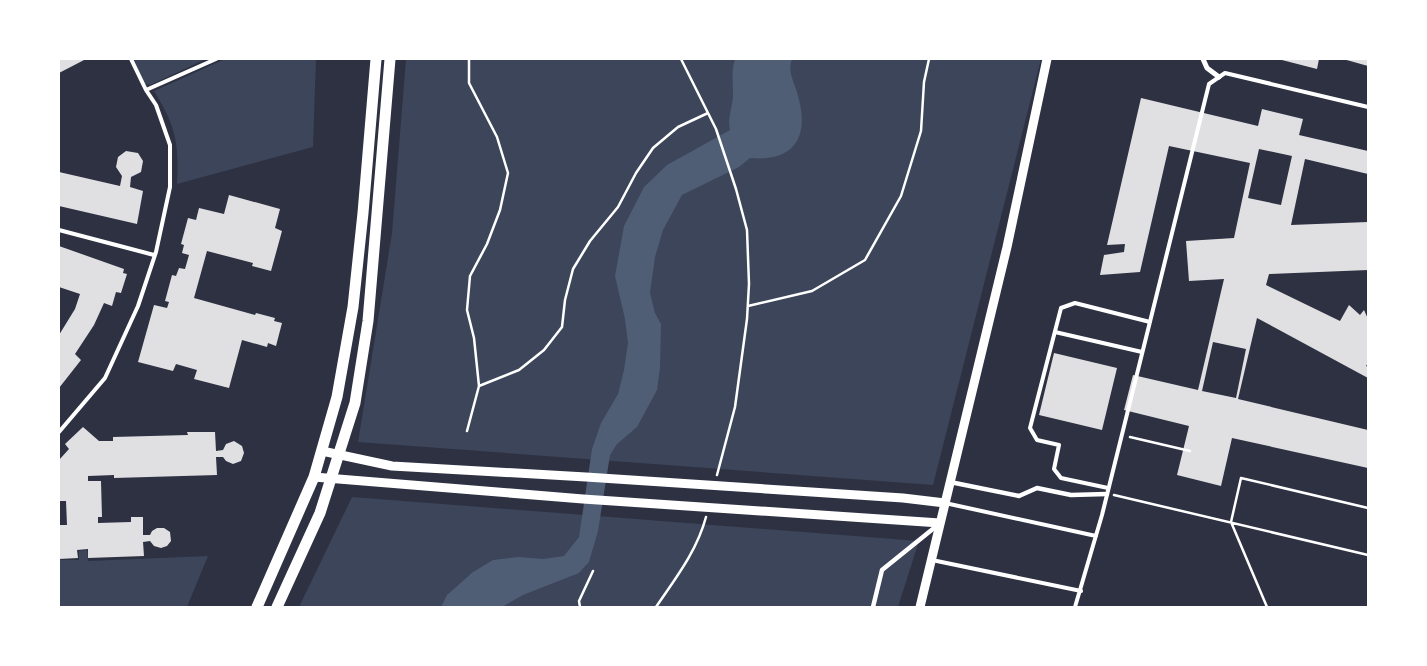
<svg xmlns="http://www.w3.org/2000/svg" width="1427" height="666" font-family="Barlow,sans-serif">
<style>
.green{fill:#3c4559}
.water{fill:#4f5d75}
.building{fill:#e0e0e3;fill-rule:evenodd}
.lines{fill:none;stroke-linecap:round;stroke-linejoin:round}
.path{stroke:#fff;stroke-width:2.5}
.service{stroke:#fff;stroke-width:4}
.pedestrian{stroke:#fff;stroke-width:4.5}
.minor{stroke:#fff;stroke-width:5}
.tertiary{stroke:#fff;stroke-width:9}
.primary{stroke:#fff;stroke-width:11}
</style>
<rect width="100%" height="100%" fill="#2d3142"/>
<path class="green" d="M 132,59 L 206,59 L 150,85 L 145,84 Z
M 225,59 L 316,59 L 313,147 L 177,184 C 179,142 176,127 154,91 Z
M 406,59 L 1041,59 L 933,485 L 358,442 L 392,233 Z
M 352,497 L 919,541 L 898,607 L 299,607 Z
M 87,550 L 88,561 L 208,556 L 187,607 L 59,607 L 59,560 L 79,560 L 79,551 Z"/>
<path class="water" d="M 735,59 L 792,59 C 787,73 795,82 798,96 C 810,137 794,162 750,158 L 739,167 L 682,195 L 663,230 L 655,257 L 650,293 L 655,313 L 661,324 L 660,368 L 657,390 L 637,427 L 617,444 L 610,455 L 598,531 L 589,562 L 579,573 L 523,595 L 502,607 L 441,607 L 447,595 L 473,572 L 493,560 L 518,557 L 543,559 L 564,556 L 579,537 L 592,449 L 601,423 L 618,394 L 624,370 L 628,343 L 625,319 L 615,276 L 624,226 L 644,187 L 667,165 L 730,130 C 727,117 733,107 733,94 C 733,82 731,71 735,59 Z"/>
<path class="building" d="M 59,59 L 86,59 L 59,73 Z
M 1278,59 L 1319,59 L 1317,69 Z
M 1344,59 L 1368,59 L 1368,66 L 1343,59 Z
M 1141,98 L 1258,126 L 1262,109 L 1303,119 L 1299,135 L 1368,151 L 1368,174 L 1305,159 L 1291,225 L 1368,222 L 1368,270 L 1269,274 L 1266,285 L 1340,321 L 1349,305 L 1360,315 L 1364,310 L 1368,319 L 1368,363 L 1366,366 L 1368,367 L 1368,378 L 1257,318 L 1238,399 L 1368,430 L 1368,468 L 1232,438 L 1221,486 L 1177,475 L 1189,426 L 1124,410 L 1133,375 L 1198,390 L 1224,279 L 1189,281 L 1186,241 L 1234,238 L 1250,163 L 1169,146 L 1140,272 L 1100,275 L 1104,255 L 1124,252 L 1125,244 L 1107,245 ZM 1259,149 L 1292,156 L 1281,205 L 1248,198 ZM 1213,342 L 1246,349 L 1236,398 L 1202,391 Z
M 126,151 L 138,153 L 143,161 L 141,172 L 131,177 L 130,187 L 143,191 L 137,224 L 59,206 L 59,172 L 120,186 L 122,176 L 116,167 L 118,157 Z
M 229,195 L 280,209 L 275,228 L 282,231 L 271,271 L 252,266 L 253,263 L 207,251 L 194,298 L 255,315 L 256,313 L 275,318 L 274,321 L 282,323 L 276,346 L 268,343 L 267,347 L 242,340 L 229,388 L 194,379 L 197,370 L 176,364 L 173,371 L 138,362 L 154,305 L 167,308 L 169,302 L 165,301 L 172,275 L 176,276 L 179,268 L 185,269 L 189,255 L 182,253 L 184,245 L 181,244 L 188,218 L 196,220 L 199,208 L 224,214 Z
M 59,246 L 124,269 L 123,273 L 127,274 L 121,293 L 116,292 L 112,306 L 104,303 L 94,325 L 75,354 L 81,360 L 59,388 L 59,335 L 75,309 L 80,294 L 59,287 Z
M 1054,353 L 1117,368 L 1102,430 L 1039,415 Z
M 83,427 L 99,441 L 113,441 L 113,437 L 188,435 L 187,432 L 215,432 L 216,451 L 223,450 L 226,444 L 234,441 L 242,446 L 244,453 L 241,461 L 233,464 L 226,461 L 223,457 L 216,457 L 217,475 L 114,478 L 114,475 L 88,476 L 88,481 L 101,481 L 102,517 L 98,517 L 98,523 L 131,522 L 131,517 L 143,517 L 143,535 L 150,535 L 152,531 L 157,528 L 164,528 L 170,532 L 171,541 L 167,546 L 161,548 L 154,546 L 150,541 L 143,542 L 144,556 L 88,558 L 88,549 L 77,550 L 78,558 L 59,559 L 59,525 L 67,525 L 66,501 L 59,501 L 59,460 L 69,449 L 65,444 Z"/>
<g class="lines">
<path class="path" d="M 469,59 L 469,83 L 497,137 L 508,173 L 500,210 L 487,244 L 470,276 L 467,310 L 474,338 L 479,386
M 681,59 L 716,129 L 736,189 L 747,230 L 749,284 L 747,319 L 735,407 L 717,475
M 748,306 L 812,291 L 865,260 L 901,196 L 921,131 L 924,82 L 929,59
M 467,431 L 479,386 L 519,370 L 544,350 L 562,327 L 565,300 L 573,269 L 590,241 L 618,207 L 636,173 L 653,148 L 678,127 L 708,113
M 1130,437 L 1190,451
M 1114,495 L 1368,555
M 580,607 L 579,601 L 593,571
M 656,607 C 675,579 697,551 706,517
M 1267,607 L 1231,522 L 1241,478 L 1368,508"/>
<path class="service" d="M 131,59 L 146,90
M 59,230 L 154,255
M 1055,332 L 1142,352
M 59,432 L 105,378 L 138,306 L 156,252 L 170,187 L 170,145 L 156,105 L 146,90 L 216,59
M 1108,488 L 1061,478 L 1054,469 L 1059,445 L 1037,440 L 1030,428 L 1061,308 L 1075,303 L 1150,322
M 945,503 L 1096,536
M 932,560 L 1081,591
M 1075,607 L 1102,515 L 1209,84 L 1225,73 L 1368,107"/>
<path class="pedestrian" d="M 950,482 L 1019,496 L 1037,488 L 1071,495 L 1107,494
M 873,607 L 882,570 L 939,524"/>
<path class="minor" d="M 1203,59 L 1207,68 L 1219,77"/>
<path class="tertiary" d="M 322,451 L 392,466 L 586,477 L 903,498 L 945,503
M 314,477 L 583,499 L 940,523
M 920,607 L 1007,247 L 1047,59"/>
<path class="primary" d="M 257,607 L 314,477 L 337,397 L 353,307 L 363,213 L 376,59
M 277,607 L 320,513 L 355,403 L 368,321 L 390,59"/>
</g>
<rect width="1427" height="666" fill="none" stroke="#ffffff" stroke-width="120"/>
</svg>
